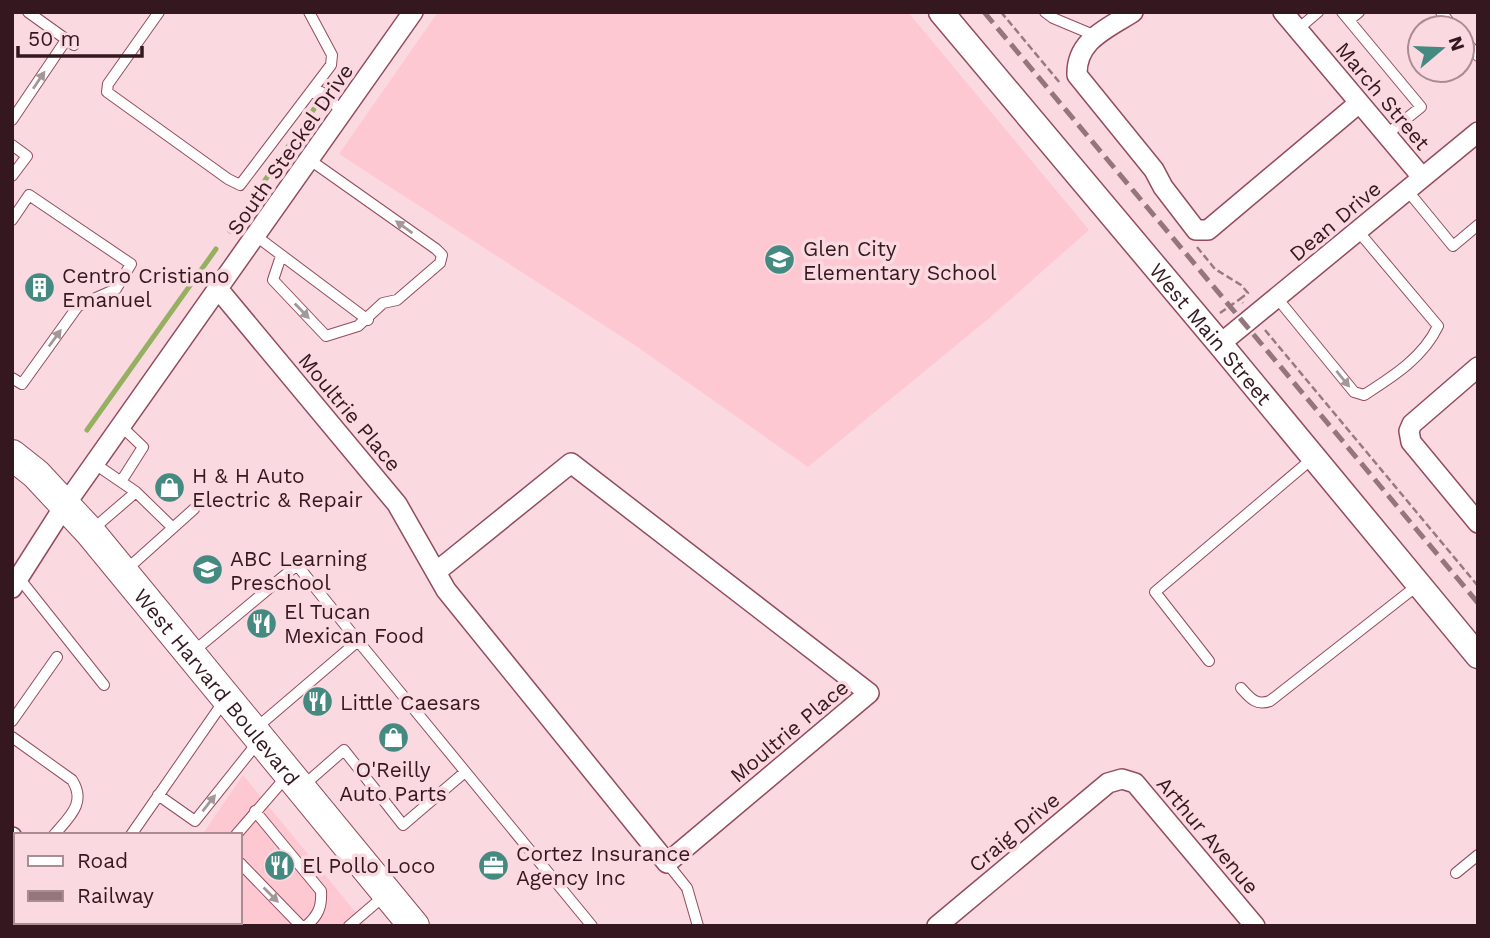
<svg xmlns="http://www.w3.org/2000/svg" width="1490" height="938" font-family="'Work Sans',sans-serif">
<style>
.built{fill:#fec8d3}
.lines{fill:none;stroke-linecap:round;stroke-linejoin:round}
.stream{stroke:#94b060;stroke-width:5}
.service-casing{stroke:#924c5e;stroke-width:12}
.minor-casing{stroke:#924c5e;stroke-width:22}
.tertiary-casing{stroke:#924c5e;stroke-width:27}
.primary-casing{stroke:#924c5e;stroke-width:32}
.path{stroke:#9a7a81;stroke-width:2.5;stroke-dasharray:7 3.5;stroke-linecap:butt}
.service{stroke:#fff;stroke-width:10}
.minor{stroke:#fff;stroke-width:19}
.tertiary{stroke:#fff;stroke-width:24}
.primary{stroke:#fff;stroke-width:30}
.rail{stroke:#95767d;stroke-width:5;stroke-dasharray:14 7;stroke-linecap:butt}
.oneway{fill:#a4979a}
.labels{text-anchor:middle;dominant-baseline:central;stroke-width:7;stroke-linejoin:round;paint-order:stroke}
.street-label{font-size:21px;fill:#35181f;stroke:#fbd9e0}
.poi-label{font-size:21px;fill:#35181f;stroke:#fbd9e0;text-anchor:start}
</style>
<rect width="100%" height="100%" fill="#fbd9e0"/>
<path class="built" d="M 438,12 L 908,12 L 1089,230 L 987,320 L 808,467 L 636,346 L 339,154 Z
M 243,775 L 367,926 L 139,926 L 141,922 L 240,922 L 240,835 L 202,835 Z"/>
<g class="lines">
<path class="stream" d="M 230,231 L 314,109
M 87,430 L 216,249"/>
<defs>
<path id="service" d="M 28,12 L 74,45
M 159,12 L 108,84 L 107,92 L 228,179 L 240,185 L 331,65 L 332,55 L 309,12
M 1045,12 L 1053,18 L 1096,36
M 1342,12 L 1421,107 L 1386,135
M 1441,12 L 1454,28
M 1349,20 L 1359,12
M 1297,30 L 1318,12
M 1462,37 L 1478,56
M 316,94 L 321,92 L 343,112
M 12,120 L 66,40
M 12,145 L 27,156 L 12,176
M 1407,190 L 1453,246 L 1478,225
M 12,220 L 29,195 L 131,264 L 116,289 L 78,306 L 22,384 L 12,378
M 256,236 L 368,320
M 281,256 L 273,280 L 326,336 L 358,326 L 383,303 L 397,300 L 440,263 L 442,255 L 436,249 L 310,160
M 1277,298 L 1354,392 L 1364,395 C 1392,377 1423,358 1438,326 L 1358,231
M 121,426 L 143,447 L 122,480
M 95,464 L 136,492
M 93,529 L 136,492 L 173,528
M 126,570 L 194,509
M 19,578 L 104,685
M 358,641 L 592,926
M 194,651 L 297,565 L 358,641 L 255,729
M 1209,661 L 1155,592 L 1313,458
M 1241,688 C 1250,698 1256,706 1270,701 L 1418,585
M 12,721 L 57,657
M 12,737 L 72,780 C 87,803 69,817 54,835
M 304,785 L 344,750 L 403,825 L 465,772
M 158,795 L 195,821 L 258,742
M 255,811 L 321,891 C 322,907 318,916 306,926
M 131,835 L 224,701
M 236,835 L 286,777
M 240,863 L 301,926
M 667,863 L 687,888 L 698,926
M 1456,873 L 1478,855
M 100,922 L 104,926
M 151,926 L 153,922
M 349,926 L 384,896"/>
<path id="minor" d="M 1133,12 C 1107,29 1076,40 1077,75 L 1154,170 L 1163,187 L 1196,230 L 1208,230 L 1359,103
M 1283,12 L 1422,177
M 219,290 L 397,504 L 446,590 L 667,863 L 869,693 L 571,463 L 436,572
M 1220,344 L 1478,132
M 1478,367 L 1412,424 L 1409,431 L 1411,442 L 1478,523
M 12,588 L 65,505 L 413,12
M 12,837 L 16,845
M 12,872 L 16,866
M 937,926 L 1108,783 L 1122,779 L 1135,783 L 1255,926"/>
<g id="tertiary">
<path id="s1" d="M 941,12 L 1220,344 L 1478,656"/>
</g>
<g id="primary">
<path id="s2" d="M 12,455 L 36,474 L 90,532 L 414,926"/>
</g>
</defs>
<use href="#service" class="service-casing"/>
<use href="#minor" class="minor-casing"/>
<use href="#tertiary" class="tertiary-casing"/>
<use href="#primary" class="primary-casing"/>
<path class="path" d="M 1001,12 L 1060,83
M 1197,247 L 1215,269 L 1241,285 L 1248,293 L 1240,299 L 1243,303
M 1220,313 L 1240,299
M 1265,330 L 1478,586"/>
<use href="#service" class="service"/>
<use href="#minor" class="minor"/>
<use href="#tertiary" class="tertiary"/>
<use href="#primary" class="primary"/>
<path class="rail" d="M 984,12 L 1478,603"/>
</g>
<defs><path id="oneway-solid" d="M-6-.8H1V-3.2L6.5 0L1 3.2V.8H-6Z" transform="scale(1.75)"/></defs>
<g class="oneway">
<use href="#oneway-solid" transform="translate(39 80) rotate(-56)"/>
<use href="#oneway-solid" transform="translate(404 227) rotate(-144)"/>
<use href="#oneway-solid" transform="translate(302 311) rotate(46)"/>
<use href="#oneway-solid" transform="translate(55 338) rotate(-54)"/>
<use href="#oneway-solid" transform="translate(1343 379) rotate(51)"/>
<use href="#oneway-solid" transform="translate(209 803) rotate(-52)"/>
<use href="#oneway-solid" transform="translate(271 895) rotate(45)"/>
</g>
<defs>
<symbol id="school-disc" viewBox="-11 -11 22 22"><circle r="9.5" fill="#448a81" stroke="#fbd9e0"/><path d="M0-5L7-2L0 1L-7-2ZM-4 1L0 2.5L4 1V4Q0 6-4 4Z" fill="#fff"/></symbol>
<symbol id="building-disc" viewBox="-11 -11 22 22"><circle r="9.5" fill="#448a81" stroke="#fbd9e0"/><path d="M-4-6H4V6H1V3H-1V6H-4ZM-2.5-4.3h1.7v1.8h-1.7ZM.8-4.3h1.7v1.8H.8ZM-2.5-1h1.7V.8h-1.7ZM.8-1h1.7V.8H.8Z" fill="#fff"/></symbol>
<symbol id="shop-disc" viewBox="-11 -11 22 22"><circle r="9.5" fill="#448a81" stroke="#fbd9e0"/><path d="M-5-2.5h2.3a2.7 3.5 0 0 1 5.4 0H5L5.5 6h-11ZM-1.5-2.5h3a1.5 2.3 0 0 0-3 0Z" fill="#fff"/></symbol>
<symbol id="restaurant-disc" viewBox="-11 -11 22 22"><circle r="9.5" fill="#448a81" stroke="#fbd9e0"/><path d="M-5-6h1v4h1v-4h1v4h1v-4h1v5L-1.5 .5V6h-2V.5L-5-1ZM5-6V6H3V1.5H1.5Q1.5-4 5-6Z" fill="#fff"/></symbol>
<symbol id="office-disc" viewBox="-11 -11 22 22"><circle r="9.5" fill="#448a81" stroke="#fbd9e0"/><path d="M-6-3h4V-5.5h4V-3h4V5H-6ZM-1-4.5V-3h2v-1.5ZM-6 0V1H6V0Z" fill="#fff"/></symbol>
</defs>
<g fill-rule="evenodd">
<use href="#school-disc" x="762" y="242" width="35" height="35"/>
<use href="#building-disc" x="22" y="270" width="35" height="35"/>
<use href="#shop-disc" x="152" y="470" width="35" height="35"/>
<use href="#school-disc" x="190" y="552" width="35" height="35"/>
<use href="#restaurant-disc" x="244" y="606" width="35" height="35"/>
<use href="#restaurant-disc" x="300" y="684" width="35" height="35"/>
<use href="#shop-disc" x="376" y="720" width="35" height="35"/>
<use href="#restaurant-disc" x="262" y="848" width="35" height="35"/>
<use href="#office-disc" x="476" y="848" width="35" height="35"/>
</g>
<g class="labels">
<g class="street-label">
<text transform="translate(1383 96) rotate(50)">March Street</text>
<text transform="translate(290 149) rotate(-55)">South Steckel Drive</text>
<text transform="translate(1335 221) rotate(-40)">Dean Drive</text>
<text stroke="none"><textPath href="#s1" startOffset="420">West Main Street</textPath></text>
<text transform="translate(350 412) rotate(50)">Moultrie Place</text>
<text stroke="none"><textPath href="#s2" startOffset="310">West Harvard Boulevard</textPath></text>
<text transform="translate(789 731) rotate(-40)">Moultrie Place</text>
<text transform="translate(1014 832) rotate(-40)">Craig Drive</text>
<text transform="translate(1208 835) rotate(50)">Arthur Avenue</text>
</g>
<g class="poi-label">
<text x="803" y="248">Glen City<tspan x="803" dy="24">Elementary School</tspan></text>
<text x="62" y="275">Centro Cristiano<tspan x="62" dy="24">Emanuel</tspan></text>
<text x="192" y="475">H &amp; H Auto<tspan x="192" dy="24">Electric &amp; Repair</tspan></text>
<text x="230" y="558">ABC Learning<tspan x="230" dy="24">Preschool</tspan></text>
<text x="284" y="611">El Tucan<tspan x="284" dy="24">Mexican Food</tspan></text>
<text x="340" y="702">Little Caesars</text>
<text x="393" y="769" text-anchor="middle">O'Reilly<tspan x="393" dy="24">Auto Parts</tspan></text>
<text x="516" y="853">Cortez Insurance<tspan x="516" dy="24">Agency Inc</tspan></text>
<text x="302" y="865">El Pollo Loco</text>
</g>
</g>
<rect width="1490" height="938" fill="none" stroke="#35181f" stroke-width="28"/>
<rect x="14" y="833" width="228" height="91" fill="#fbd9e0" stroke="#ac8c93" stroke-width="2"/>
<rect x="28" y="856" width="35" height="10" fill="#ffffff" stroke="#ac8c93" stroke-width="2"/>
<text x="77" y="868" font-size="21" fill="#35181f">Road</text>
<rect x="28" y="891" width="35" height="10" fill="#95767d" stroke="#ac8c93" stroke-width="2"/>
<text x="77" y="903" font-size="21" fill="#35181f">Railway</text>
<g transform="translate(1441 49) rotate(71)"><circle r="33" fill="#fbd9e0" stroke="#ac8c93" stroke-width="2"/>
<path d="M0-5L12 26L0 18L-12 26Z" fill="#448a81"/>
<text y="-10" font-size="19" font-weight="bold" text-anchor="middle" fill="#35181f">N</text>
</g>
<path d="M18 46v10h124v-10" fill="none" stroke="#35181f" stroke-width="3.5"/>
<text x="28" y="46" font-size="21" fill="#35181f" stroke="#fbd9e0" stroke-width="5" paint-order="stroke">50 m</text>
</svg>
